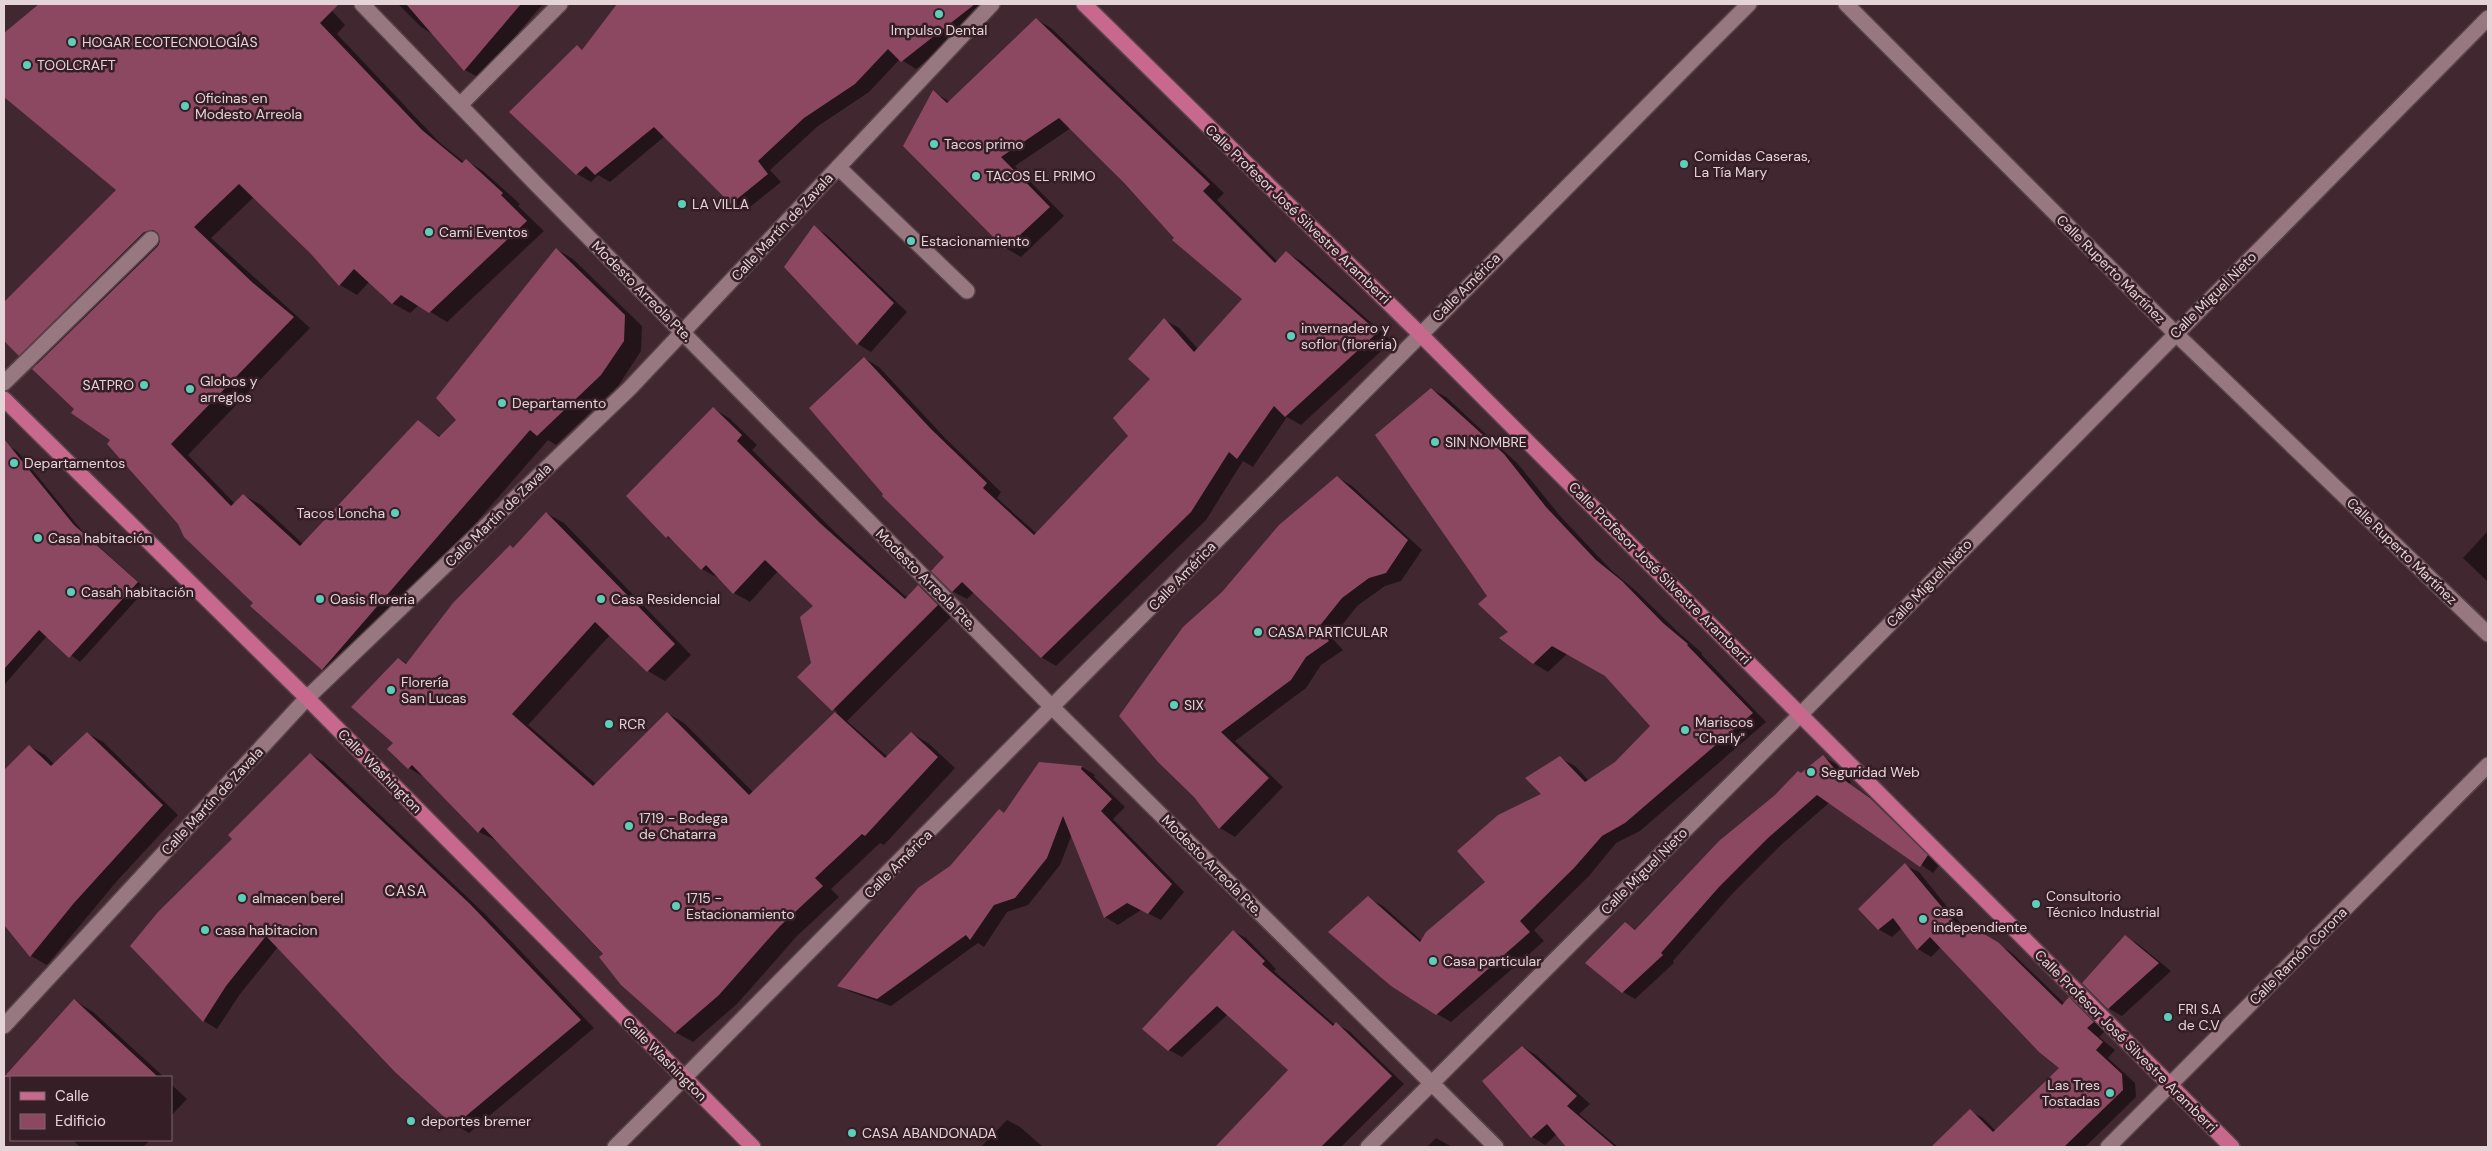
<svg xmlns="http://www.w3.org/2000/svg" width="2492" height="1151" font-family="'DM Sans',sans-serif">
<style>
.shadow{fill:#0007}
.building{fill:#8d4861}
.lines{fill:none;stroke-linecap:round;stroke-linejoin:round}
.minor-casing{stroke:#58434a;stroke-width:18}
.major-casing{stroke:#58434a;stroke-width:18}
.minor{stroke:#977881;stroke-width:15}
.major{stroke:#c7688c;stroke-width:15}
.poi-dot{fill:#5dceb8;stroke:#361e26;stroke-width:2}
.labels{text-anchor:middle;dominant-baseline:central;stroke-width:5;stroke-linejoin:round;paint-order:stroke}
.poi-label{font-size:14px;fill:#e4d3d7;stroke:#361e26;text-anchor:start}
.street-label{font-size:14px;fill:#e4d3d7;stroke:#361e26}
.neighbourhood-label{font-size:15px;letter-spacing:1px;fill:#e4d3d7;stroke:#361e26}
</style>
<rect width="100%" height="100%" fill="#412730"/>
<path class="shadow" d="M 41,4 L 326,4 L 345,25 L 337,34 L 439,142 L 464,162 L 466,160 L 483,171 L 520,204 L 518,206 L 544,231 L 447,322 L 419,305 L 410,313 L 392,303 L 369,282 L 357,295 L 340,285 L 312,253 L 254,197 L 211,238 L 310,328 L 188,455 L 235,504 L 243,495 L 261,505 L 303,544 L 418,422 L 441,437 L 457,420 L 556,249 L 573,259 L 642,326 L 641,351 L 618,386 L 556,445 L 548,440 L 340,679 L 323,669 L 252,606 L 255,603 L 179,523 L 112,440 L 76,409 L 38,365 L 4,342 L 4,304 L 118,190 L 4,95 L 4,35 Z
M 398,4 L 543,4 L 479,78 L 465,70 L 434,35 L 421,27 Z
M 618,4 L 998,4 L 916,69 L 900,59 L 869,92 L 818,126 L 770,170 L 781,182 L 745,211 L 732,203 L 665,136 L 610,182 L 598,175 L 591,182 L 577,174 L 577,47 L 583,50 Z
M 1036,19 L 1051,28 L 1224,193 L 1217,200 L 1278,262 L 1286,253 L 1301,261 L 1392,341 L 1301,425 L 1287,417 L 1253,467 L 1243,461 L 1206,520 L 1056,666 L 1041,657 L 974,592 L 967,599 L 952,591 L 946,557 L 864,358 L 879,367 L 946,439 L 1001,492 L 997,498 L 1037,534 L 1129,436 L 1152,379 L 1164,320 L 1179,328 L 1198,349 L 1244,299 L 1176,238 L 1071,128 L 1015,166 L 1064,216 L 1021,257 L 1006,248 L 934,92 L 950,102 Z
M 814,227 L 827,235 L 907,312 L 871,352 L 858,344 Z
M 1431,389 L 1446,397 L 1518,464 L 1561,517 L 1611,570 L 1636,591 L 1678,632 L 1702,653 L 1701,654 L 1766,722 L 1640,831 L 1616,843 L 1589,876 L 1534,930 L 1544,941 L 1451,1022 L 1437,1014 L 1368,898 L 1383,906 L 1422,941 L 1487,882 L 1543,795 L 1560,758 L 1575,766 L 1589,781 L 1616,763 L 1652,726 L 1607,676 L 1567,654 L 1548,672 L 1533,663 L 1510,632 L 1489,596 Z
M 714,409 L 729,418 L 757,445 L 752,450 L 837,534 L 904,595 L 908,598 L 918,586 L 934,595 L 953,615 L 847,721 L 888,757 L 911,733 L 928,743 L 955,768 L 884,845 L 880,843 L 831,889 L 839,897 L 797,936 L 737,1004 L 693,1042 L 675,1032 L 497,841 L 479,832 L 427,779 L 409,768 L 389,749 L 395,743 L 399,659 L 408,664 L 546,513 L 564,523 L 691,655 L 665,681 L 648,671 L 610,635 L 528,725 L 596,784 L 667,713 L 684,723 L 753,792 L 837,712 L 799,677 L 813,663 L 814,606 L 778,571 L 750,602 L 734,593 L 719,577 L 718,578 L 702,569 L 675,542 L 667,537 Z
M 9,446 L 18,452 L 83,532 L 146,589 L 80,662 L 47,636 L 4,685 L 4,452 Z
M 1337,477 L 1352,486 L 1422,550 L 1401,581 L 1385,586 L 1357,606 L 1332,638 L 1343,650 L 1321,665 L 1306,688 L 1235,741 L 1283,787 L 1235,837 L 1220,828 L 1195,797 L 1223,593 Z
M 2488,531 L 2488,582 L 2463,558 Z
M 87,733 L 103,742 L 178,815 L 117,881 L 47,965 L 31,956 L 4,923 L 4,770 L 29,746 L 45,755 L 54,764 Z
M 310,754 L 324,762 L 485,914 L 594,1028 L 469,1133 L 455,1125 L 278,947 L 240,994 L 217,1029 L 204,1021 L 234,839 Z
M 1823,757 L 1836,764 L 1851,782 L 1850,784 L 1883,806 L 1940,864 L 1933,873 L 1830,802 L 1781,845 L 1732,894 L 1673,961 L 1674,963 L 1635,999 L 1623,992 L 1626,924 L 1637,930 Z
M 1040,763 L 1082,767 L 1095,775 L 1094,777 L 1125,807 L 1113,819 L 1184,892 L 1161,920 L 1141,910 L 1118,925 L 1105,917 L 1072,834 L 1060,865 L 1028,905 L 1007,912 L 984,947 L 978,943 L 891,1006 L 851,992 L 838,985 L 951,867 L 1005,814 Z
M 1905,865 L 1919,872 L 1966,930 L 1984,935 L 2012,953 L 2065,1004 L 2070,999 L 2083,1007 L 2106,1030 L 2099,1037 L 2115,1050 L 2108,1058 L 2135,1083 L 2136,1097 L 2085,1147 L 1933,1147 L 1970,1111 L 1983,1118 L 1996,1131 L 2061,1068 L 1941,947 L 1931,957 L 1918,949 L 1902,928 L 1892,937 L 1878,929 Z
M 1233,931 L 1246,938 L 1276,969 L 1274,971 L 1335,1025 L 1337,1024 L 1349,1031 L 1404,1084 L 1341,1147 L 1216,1147 L 1290,1070 L 1228,1014 L 1182,1057 L 1169,1050 L 1144,1029 Z
M 2125,937 L 2138,944 L 2171,971 L 2122,1016 L 2108,1008 Z
M 74,1000 L 93,1012 L 164,1077 L 20,1077 L 13,1069 Z
M 1523,1047 L 1536,1055 L 1590,1104 L 1579,1114 L 1618,1147 L 1567,1147 L 1557,1134 L 1545,1145 L 1532,1137 L 1484,1081 Z
M 171,1084 L 187,1099 L 171,1116 Z
M 1007,1120 L 1020,1127 L 1043,1147 L 981,1147 Z
M 1436,1138 L 1452,1147 L 1427,1147 Z
M 73,1140 L 150,1140 L 143,1147 L 80,1147 Z"/>
<path class="building" d="M 39,4 L 339,4 L 320,23 L 422,130 L 462,163 L 466,159 L 503,193 L 501,195 L 527,221 L 429,313 L 401,295 L 392,304 L 354,269 L 339,286 L 311,254 L 239,184 L 194,227 L 253,283 L 294,317 L 171,444 L 231,506 L 243,494 L 300,546 L 418,420 L 439,437 L 456,420 L 436,398 L 556,248 L 625,315 L 624,341 L 601,375 L 537,436 L 530,430 L 322,670 L 250,606 L 253,603 L 184,537 L 178,524 L 107,444 L 110,440 L 71,413 L 74,409 L 32,369 L 158,246 L 160,241 L 158,233 L 153,230 L 144,232 L 19,356 L 4,341 L 4,302 L 116,190 L 4,97 L 4,33 Z
M 406,4 L 521,4 L 464,71 Z
M 617,4 L 975,4 L 901,62 L 888,49 L 855,84 L 804,118 L 758,161 L 768,174 L 731,204 L 654,127 L 595,175 L 586,166 L 576,175 L 509,112 L 577,45 L 582,50 Z
M 1036,18 L 1210,184 L 1203,191 L 1275,263 L 1286,251 L 1378,332 L 1285,417 L 1274,406 L 1237,459 L 1229,452 L 1191,512 L 1041,658 L 962,582 L 952,592 L 931,571 L 944,557 L 882,496 L 883,494 L 809,408 L 864,357 L 931,429 L 987,483 L 983,488 L 1034,535 L 1128,436 L 1113,418 L 1150,379 L 1128,359 L 1164,318 L 1194,352 L 1242,299 L 1172,240 L 1174,238 L 1124,183 L 1059,118 L 1001,157 L 1050,207 L 1005,249 L 903,146 L 933,90 L 947,103 Z
M 814,225 L 894,303 L 857,345 L 784,267 Z
M 1431,388 L 1504,454 L 1546,507 L 1596,560 L 1622,581 L 1663,623 L 1688,644 L 1687,645 L 1753,713 L 1625,823 L 1602,836 L 1574,868 L 1520,921 L 1530,932 L 1436,1015 L 1391,986 L 1328,932 L 1368,896 L 1420,942 L 1426,932 L 1485,882 L 1457,851 L 1498,815 L 1541,794 L 1525,778 L 1560,756 L 1585,782 L 1615,762 L 1650,726 L 1605,676 L 1552,646 L 1533,664 L 1499,638 L 1508,632 L 1478,604 L 1487,596 L 1375,435 Z
M 713,407 L 742,435 L 737,441 L 821,524 L 888,584 L 905,599 L 918,585 L 938,605 L 832,711 L 797,677 L 811,663 L 800,617 L 813,606 L 765,560 L 733,594 L 706,565 L 701,570 L 668,536 L 666,538 L 626,496 Z
M 4,439 L 74,525 L 138,582 L 69,658 L 39,630 L 4,669 Z
M 1337,476 L 1408,540 L 1386,573 L 1369,578 L 1342,598 L 1318,628 L 1329,641 L 1306,657 L 1291,680 L 1221,732 L 1269,778 L 1219,829 L 1194,797 L 1158,762 L 1119,716 L 1183,627 L 1222,592 L 1279,525 Z
M 546,512 L 675,644 L 647,672 L 595,622 L 512,714 L 593,786 L 667,712 L 749,795 L 835,712 L 885,758 L 911,732 L 938,757 L 865,836 L 862,834 L 815,878 L 823,886 L 780,926 L 719,995 L 675,1033 L 621,985 L 599,957 L 603,954 L 483,827 L 478,833 L 412,765 L 408,769 L 387,749 L 393,743 L 351,707 L 398,658 L 406,664 L 453,603 L 510,545 L 513,548 Z
M 87,732 L 163,805 L 74,903 L 30,957 L 4,925 L 4,770 L 29,745 L 51,766 Z
M 310,753 L 470,904 L 581,1020 L 454,1126 L 395,1072 L 266,936 L 226,986 L 203,1022 L 130,946 L 158,912 L 232,839 L 228,835 Z
M 1823,755 L 1839,774 L 1834,779 L 1840,777 L 1870,798 L 1928,855 L 1920,867 L 1817,795 L 1768,838 L 1719,887 L 1661,953 L 1663,955 L 1622,993 L 1585,963 L 1625,922 L 1635,930 L 1719,841 L 1775,795 L 1798,771 L 1801,773 Z
M 1039,762 L 1082,766 L 1081,769 L 1112,799 L 1101,811 L 1172,884 L 1148,914 L 1127,903 L 1104,918 L 1063,816 L 1047,858 L 1015,898 L 994,905 L 970,940 L 966,935 L 877,999 L 837,986 L 918,888 L 950,866 L 999,809 L 1004,813 Z
M 1905,863 L 1962,931 L 1971,926 L 1999,943 L 2062,1005 L 2069,997 L 2094,1022 L 2087,1028 L 2103,1042 L 2096,1050 L 2122,1074 L 2123,1090 L 2064,1147 L 1931,1147 L 1970,1109 L 1993,1132 L 2059,1068 L 2039,1052 L 1930,937 L 1917,950 L 1893,918 L 1878,930 L 1858,909 Z
M 1233,930 L 1265,961 L 1262,964 L 1333,1026 L 1336,1022 L 1392,1076 L 1321,1147 L 1215,1147 L 1288,1070 L 1217,1006 L 1168,1051 L 1142,1029 Z
M 2125,935 L 2159,963 L 2108,1009 L 2082,983 Z
M 74,999 L 158,1077 L 4,1077 Z
M 1522,1046 L 1577,1096 L 1567,1106 L 1615,1147 L 1566,1147 L 1547,1124 L 1531,1138 L 1482,1081 Z"/>
<g class="lines">
<defs>
<path id="minor" d="M 362,4 L 534,182 L 1053,708 L 1496,1147
M 1846,4 L 2175,333 L 2488,634
M 460,105 L 560,4
M 838,167 L 967,291
M 4,383 L 151,239
M 4,1026 L 307,698 L 630,388 L 992,4
M 615,1147 C 995,768 1369,383 1749,4
M 1368,1147 L 1801,714 L 2488,18
M 2108,1147 L 2488,765"/>
<path id="major" d="M 1084,4 L 1419,333 L 2232,1147
M 4,399 L 307,698 L 753,1147"/>
</defs>
<use href="#minor" class="minor-casing"/>
<use href="#major" class="major-casing"/>
<use href="#minor" class="minor"/>
<use href="#major" class="major"/>
</g>
<g class="poi-dot">
<circle cx="939" cy="14" r="5"/>
<circle cx="72" cy="42" r="5"/>
<circle cx="27" cy="65" r="5"/>
<circle cx="185" cy="106" r="5"/>
<circle cx="934" cy="144" r="5"/>
<circle cx="1684" cy="164" r="5"/>
<circle cx="976" cy="176" r="5"/>
<circle cx="682" cy="204" r="5"/>
<circle cx="429" cy="232" r="5"/>
<circle cx="911" cy="241" r="5"/>
<circle cx="1291" cy="336" r="5"/>
<circle cx="144" cy="385" r="5"/>
<circle cx="190" cy="389" r="5"/>
<circle cx="502" cy="403" r="5"/>
<circle cx="1435" cy="442" r="5"/>
<circle cx="14" cy="463" r="5"/>
<circle cx="395" cy="513" r="5"/>
<circle cx="38" cy="538" r="5"/>
<circle cx="71" cy="592" r="5"/>
<circle cx="320" cy="599" r="5"/>
<circle cx="601" cy="599" r="5"/>
<circle cx="1258" cy="632" r="5"/>
<circle cx="391" cy="690" r="5"/>
<circle cx="1174" cy="705" r="5"/>
<circle cx="609" cy="724" r="5"/>
<circle cx="1685" cy="730" r="5"/>
<circle cx="1811" cy="772" r="5"/>
<circle cx="629" cy="826" r="5"/>
<circle cx="242" cy="898" r="5"/>
<circle cx="2036" cy="904" r="5"/>
<circle cx="676" cy="906" r="5"/>
<circle cx="1923" cy="919" r="5"/>
<circle cx="205" cy="930" r="5"/>
<circle cx="1433" cy="961" r="5"/>
<circle cx="2168" cy="1017" r="5"/>
<circle cx="2110" cy="1093" r="5"/>
<circle cx="411" cy="1121" r="5"/>
<circle cx="852" cy="1133" r="5"/>
</g>
<g class="labels">
<g class="poi-label">
<text x="939" y="30" text-anchor="middle">Impulso Dental</text>
<text x="82" y="42">HOGAR ECOTECNOLOGÍAS</text>
<text x="37" y="65">TOOLCRAFT</text>
<text x="195" y="98">Oficinas en<tspan x="195" dy="16">Modesto Arreola</tspan></text>
<text x="944" y="144">Tacos primo</text>
<text x="1694" y="156">Comidas Caseras,<tspan x="1694" dy="16">La Tía Mary</tspan></text>
<text x="986" y="176">TACOS EL PRIMO</text>
<text x="692" y="204">LA VILLA</text>
<text x="439" y="232">Cami Eventos</text>
<text x="921" y="241">Estacionamiento</text>
<text x="1301" y="328">invernadero y<tspan x="1301" dy="16">soflor (floreria)</tspan></text>
<text x="200" y="381">Globos y<tspan x="200" dy="16">arreglos</tspan></text>
<text x="134" y="385" text-anchor="end">SATPRO</text>
<text x="512" y="403">Departamento</text>
<text x="1445" y="442">SIN NOMBRE</text>
<text x="24" y="463">Departamentos</text>
<text x="385" y="513" text-anchor="end">Tacos Loncha</text>
<text x="48" y="538">Casa habitación</text>
<text x="81" y="592">Casah habitación</text>
<text x="330" y="599">Oasis floreria</text>
<text x="611" y="599">Casa Residencial</text>
<text x="1268" y="632">CASA PARTICULAR</text>
<text x="401" y="682">Florería<tspan x="401" dy="16">San Lucas</tspan></text>
<text x="1184" y="705">SIX</text>
<text x="1695" y="722">Mariscos<tspan x="1695" dy="16">"Charly"</tspan></text>
<text x="619" y="724">RCR</text>
<text x="1821" y="772">Seguridad Web</text>
<text x="639" y="818">1719 - Bodega<tspan x="639" dy="16">de Chatarra</tspan></text>
<text x="2046" y="896">Consultorio<tspan x="2046" dy="16">Técnico Industrial</tspan></text>
<text x="252" y="898">almacen berel</text>
<text x="686" y="898">1715 -<tspan x="686" dy="16">Estacionamiento</tspan></text>
<text x="1933" y="911">casa<tspan x="1933" dy="16">independiente</tspan></text>
<text x="215" y="930">casa habitacion</text>
<text x="1443" y="961">Casa particular</text>
<text x="2178" y="1009">FRI S.A<tspan x="2178" dy="16">de C.V</tspan></text>
<text x="2100" y="1085" text-anchor="end">Las Tres<tspan x="2100" dy="16">Tostadas</tspan></text>
<text x="421" y="1121">deportes bremer</text>
<text x="862" y="1133">CASA ABANDONADA</text>
</g>
<g class="street-label">
<text transform="translate(1298 214) rotate(44)">Calle Profesor José Silvestre Aramberri</text>
<text transform="translate(782 227) rotate(-47)">Calle Martín de Zavala</text>
<text transform="translate(2111 269) rotate(45)">Calle Ruperto Martínez</text>
<text transform="translate(1466 287) rotate(-45)">Calle América</text>
<text transform="translate(642 291) rotate(45)">Modesto Arreola Pte.</text>
<text transform="translate(2213 295) rotate(-45)">Calle Miguel Nieto</text>
<text transform="translate(498 515) rotate(-44)">Calle Martín de Zavala</text>
<text transform="translate(2402 551) rotate(44)">Calle Ruperto Martínez</text>
<text transform="translate(1660 573) rotate(45)">Calle Profesor José Silvestre Aramberri</text>
<text transform="translate(1182 576) rotate(-46)">Calle América</text>
<text transform="translate(926 579) rotate(45)">Modesto Arreola Pte.</text>
<text transform="translate(1929 583) rotate(-46)">Calle Miguel Nieto</text>
<text transform="translate(380 771) rotate(45)">Calle Washington</text>
<text transform="translate(212 801) rotate(-47)">Calle Martín de Zavala</text>
<text transform="translate(898 864) rotate(-45)">Calle América</text>
<text transform="translate(1212 865) rotate(45)">Modesto Arreola Pte.</text>
<text transform="translate(1644 871) rotate(-45)">Calle Miguel Nieto</text>
<text transform="translate(2298 956) rotate(-45)">Calle Ramón Corona</text>
<text transform="translate(2126 1041) rotate(45)">Calle Profesor José Silvestre Aramberri</text>
<text transform="translate(665 1059) rotate(45)">Calle Washington</text>
</g>
<g class="neighbourhood-label">
<text x="406" y="891">CASA</text>
</g>
</g>
<rect width="2492" height="1151" fill="none" stroke="#e4d3d7" stroke-width="10"/>
<rect x="10" y="1076" width="162" height="65" fill="#361e26" stroke="#7c666d"/>
<rect x="20" y="1092" width="25" height="8" fill="#c7688c" stroke="#7c666d"/>
<text x="55" y="1101" font-size="15" fill="#e4d3d7">Calle</text>
<rect x="20" y="1114" width="25" height="15" fill="#8d4861" stroke="#7c666d"/>
<text x="55" y="1126" font-size="15" fill="#e4d3d7">Edificio</text>
</svg>
